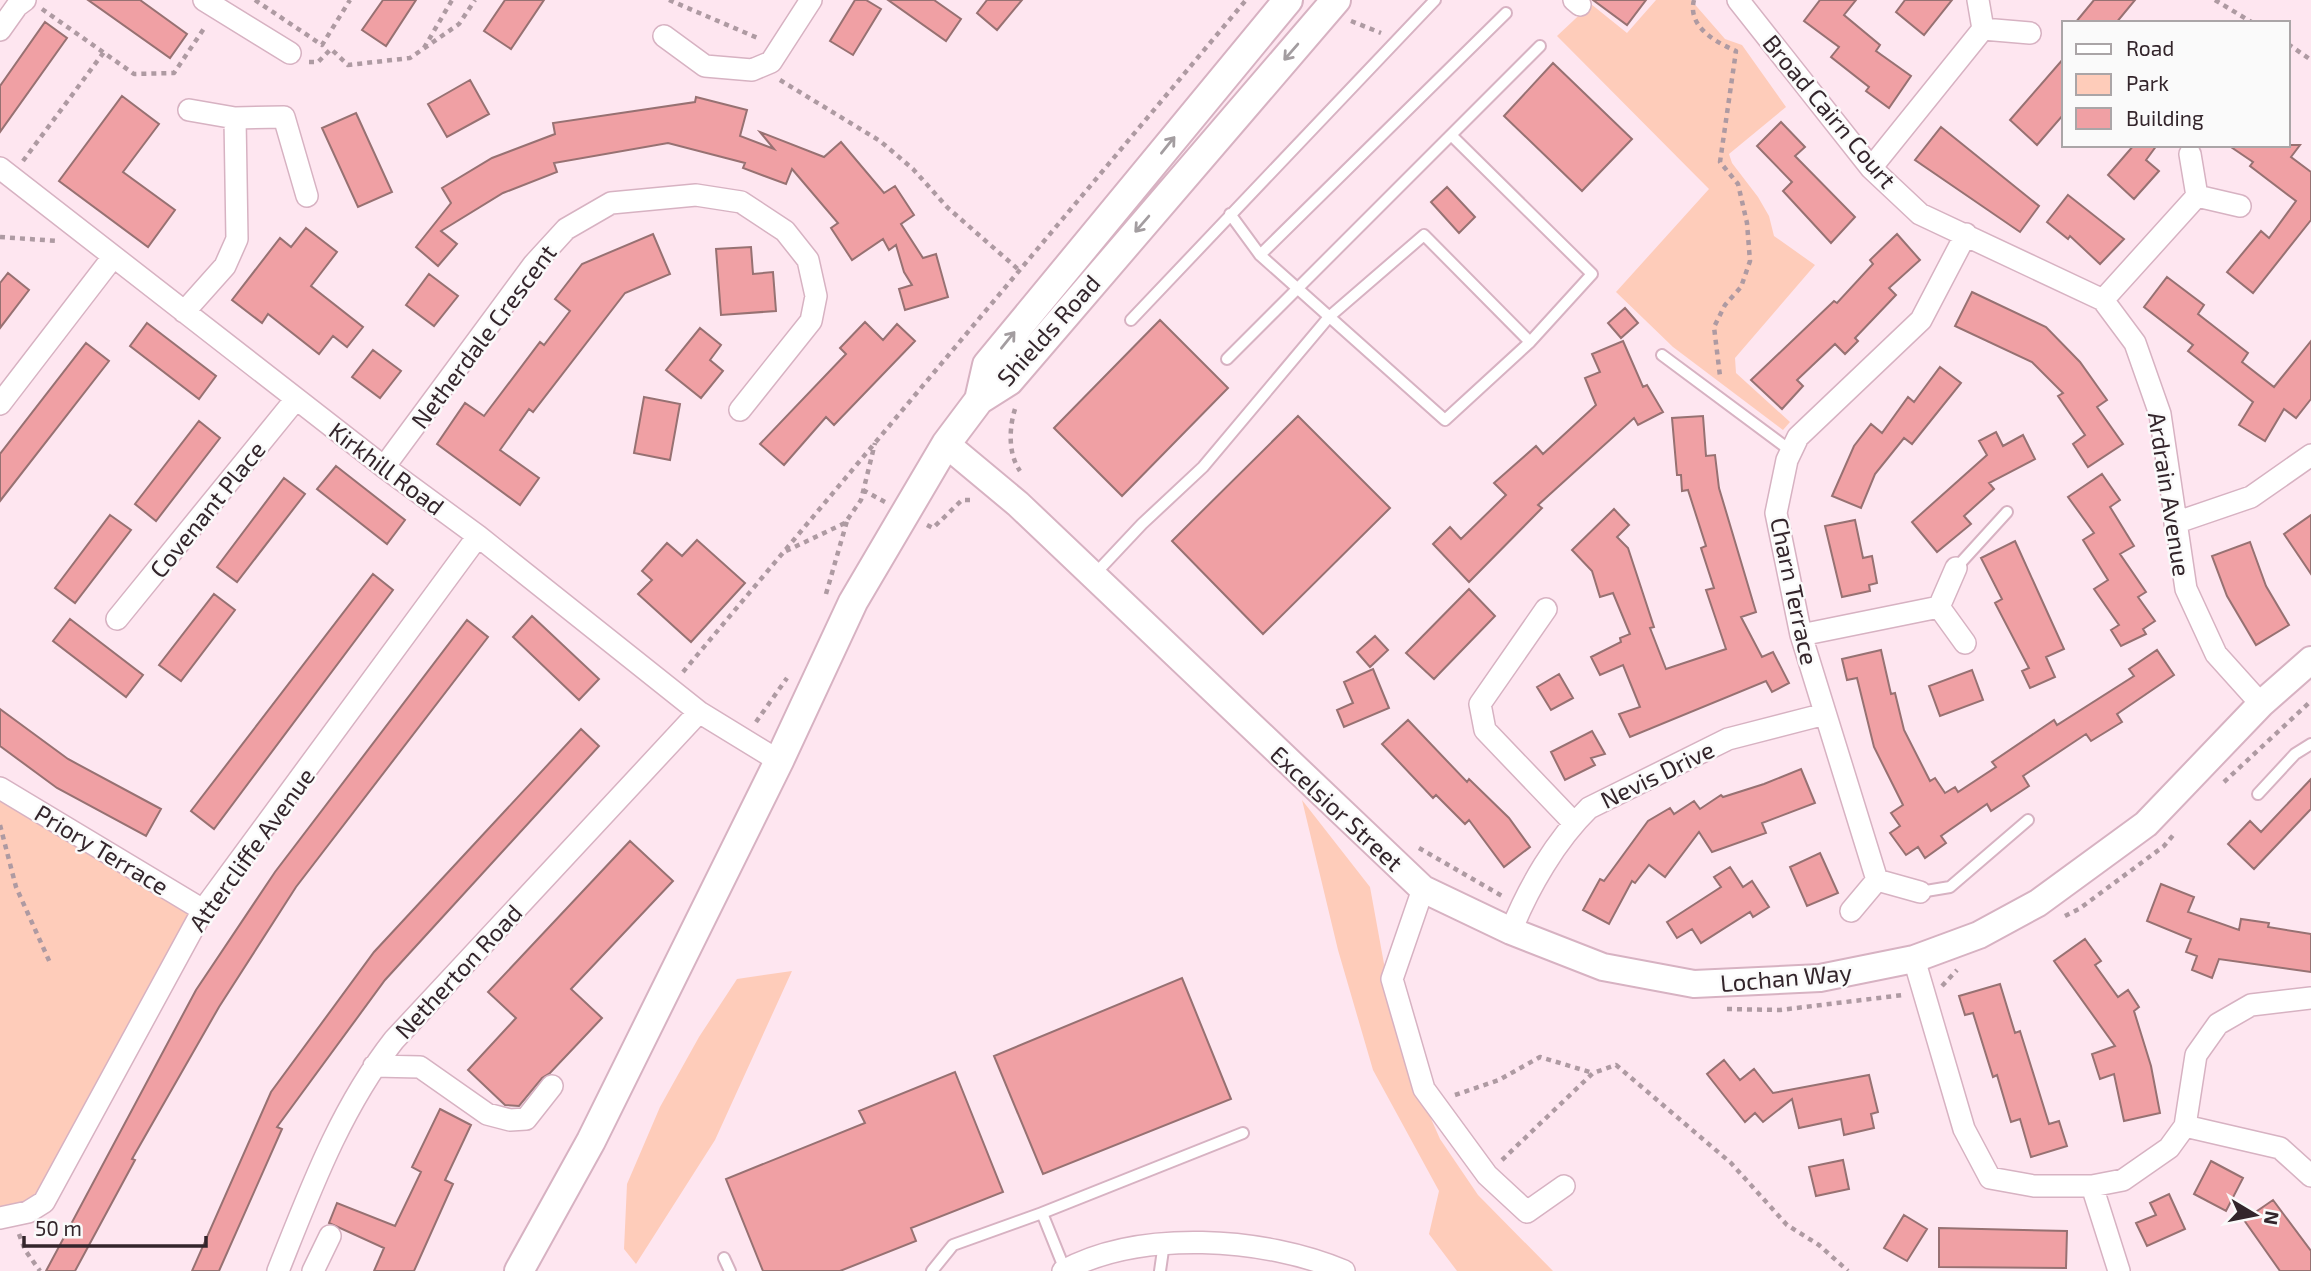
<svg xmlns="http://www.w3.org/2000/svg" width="2311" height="1271" font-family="'Exo 2',sans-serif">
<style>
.green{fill:#feccba}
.building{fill:#f0a0a4;stroke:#977172;stroke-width:2}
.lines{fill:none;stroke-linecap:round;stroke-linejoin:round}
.service-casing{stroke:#d7b2c2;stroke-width:14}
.minor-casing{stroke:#d7b2c2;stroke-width:24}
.tertiary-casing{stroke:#d7b2c2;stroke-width:30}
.secondary-casing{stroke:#d7b2c2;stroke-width:32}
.path{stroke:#ae9aa2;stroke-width:4.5;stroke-dasharray:5 5;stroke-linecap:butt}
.service{stroke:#fff;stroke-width:10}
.minor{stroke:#fff;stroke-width:21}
.tertiary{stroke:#fff;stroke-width:26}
.secondary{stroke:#fff;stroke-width:28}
.oneway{stroke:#a39da0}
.labels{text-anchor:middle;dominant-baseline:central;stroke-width:5;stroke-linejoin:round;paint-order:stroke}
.street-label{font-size:24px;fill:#33252b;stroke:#fafafa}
</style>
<rect width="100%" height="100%" fill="#fee6f0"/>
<path class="green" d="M 1656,0 L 1691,0 L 1725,39 L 1742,45 L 1786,107 L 1729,154 L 1732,163 L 1758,197 L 1769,216 L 1774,236 L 1815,265 L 1735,358 L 1736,373 L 1790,422 L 1783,430 L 1673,347 L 1616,292 L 1709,189 L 1557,36 L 1591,4 L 1627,33 Z
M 0,794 L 195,912 L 40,1194 L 25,1206 L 0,1211 Z
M 1302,800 L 1370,887 L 1399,1046 L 1440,1139 L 1478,1195 L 1553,1271 L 1457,1271 L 1429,1234 L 1439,1191 L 1373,1070 L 1338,950 Z
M 792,971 L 715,1140 L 636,1264 L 624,1249 L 627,1184 L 660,1107 L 699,1037 L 737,979 Z"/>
<path class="building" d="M 88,0 L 140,0 L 187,34 L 170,58 Z
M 383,0 L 416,0 L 386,46 L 362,30 Z
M 505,0 L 544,0 L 511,49 L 484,31 Z
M 855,0 L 866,0 L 881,9 L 853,55 L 830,41 Z
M 888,0 L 934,0 L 961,19 L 946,41 Z
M 987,0 L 1022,0 L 997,30 L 977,13 Z
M 1593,0 L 1646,0 L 1627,25 Z
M 1820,0 L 1856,0 L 1844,15 L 1880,45 L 1876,51 L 1911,76 L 1889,108 L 1866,91 L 1869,87 L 1831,57 L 1839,47 L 1804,21 Z
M 1905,0 L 1952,0 L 1924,35 L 1896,12 Z
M 2094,0 L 2135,0 L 2116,23 L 2075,23 Z
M 45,22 L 67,38 L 0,132 L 0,86 Z
M 2064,58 L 2064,114 L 2037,145 L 2010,120 Z
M 1553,63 L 1632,139 L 1582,191 L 1504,116 Z
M 470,80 L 489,114 L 447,137 L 428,104 Z
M 122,96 L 159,124 L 123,172 L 175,210 L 148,247 L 59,181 Z
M 696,97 L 747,110 L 740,136 L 774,149 L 760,132 L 824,157 L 841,142 L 884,193 L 895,186 L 914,215 L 901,224 L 923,258 L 936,254 L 948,297 L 905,310 L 899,289 L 912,285 L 904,272 L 896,245 L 889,250 L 883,239 L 852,260 L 831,228 L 838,223 L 792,169 L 786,184 L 743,168 L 745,163 L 668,143 L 554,163 L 557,172 L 503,193 L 441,231 L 457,244 L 438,266 L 416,247 L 451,203 L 442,188 L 492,158 L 555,134 L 553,123 L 695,102 Z
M 356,113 L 392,192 L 358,207 L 322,128 Z
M 1781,122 L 1805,147 L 1795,156 L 1855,217 L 1831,243 L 1783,191 L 1792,182 L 1757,146 Z
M 1941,127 L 2039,206 L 2020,232 L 1915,160 Z
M 2134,145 L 2157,145 L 2146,160 L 2159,171 L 2134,199 L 2108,175 Z
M 2228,145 L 2300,145 L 2291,157 L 2311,172 L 2311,220 L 2253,293 L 2227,272 L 2261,231 L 2269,238 L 2296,201 L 2250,166 L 2253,162 Z
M 1447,187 L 1475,217 L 1459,233 L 1431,202 Z
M 2068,195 L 2124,239 L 2100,264 L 2070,236 L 2068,239 L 2047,222 Z
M 306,228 L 337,252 L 311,286 L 363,327 L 347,347 L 333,336 L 319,354 L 268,314 L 262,323 L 232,300 L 280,238 L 291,247 Z
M 653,234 L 670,274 L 625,293 L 533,412 L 529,409 L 500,450 L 539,478 L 520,505 L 437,444 L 465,403 L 484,416 L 540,342 L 544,345 L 570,311 L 555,299 L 582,264 Z
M 1897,234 L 1920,260 L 1889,288 L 1896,295 L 1855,338 L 1858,341 L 1845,354 L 1835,344 L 1797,380 L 1803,386 L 1782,409 L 1751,380 L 1834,301 L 1837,303 L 1873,264 L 1870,260 Z
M 751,247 L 753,274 L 773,272 L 776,311 L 721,315 L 716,249 Z
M 8,273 L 29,290 L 0,328 L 0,283 Z
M 429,274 L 458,296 L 434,326 L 406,305 Z
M 2167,277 L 2204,305 L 2198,314 L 2248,353 L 2242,362 L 2274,387 L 2311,341 L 2311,399 L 2296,418 L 2284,409 L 2265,441 L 2239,425 L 2253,402 L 2188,351 L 2193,345 L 2144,307 Z
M 1972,292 L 2046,327 L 2080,362 L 2107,400 L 2097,407 L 2123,444 L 2088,467 L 2073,444 L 2085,435 L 2058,396 L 2063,393 L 2032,362 L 1955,326 Z
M 1625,308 L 1638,323 L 1621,338 L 1608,323 Z
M 1160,320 L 1228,388 L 1122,496 L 1054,428 Z
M 865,322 L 883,340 L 897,324 L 915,341 L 834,425 L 826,417 L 784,465 L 760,444 L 846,354 L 840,348 Z
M 147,323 L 216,376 L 199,399 L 130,346 Z
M 700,328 L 721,345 L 710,360 L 723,371 L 701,398 L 666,370 Z
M 1623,341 L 1643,387 L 1647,385 L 1663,412 L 1638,425 L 1634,418 L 1538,505 L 1542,508 L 1469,582 L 1433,544 L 1450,527 L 1461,539 L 1506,495 L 1494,483 L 1536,446 L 1543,454 L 1596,405 L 1585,378 L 1600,372 L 1592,354 Z
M 86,343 L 109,361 L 0,501 L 0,454 Z
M 373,350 L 401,371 L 380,398 L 352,377 Z
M 1940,367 L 1961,383 L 1912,444 L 1904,438 L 1875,474 L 1861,508 L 1832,496 L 1854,446 L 1871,424 L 1882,433 L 1908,397 L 1914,402 Z
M 644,397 L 680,404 L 670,460 L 634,453 Z
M 1298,416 L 1390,508 L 1263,634 L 1172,541 Z
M 1703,416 L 1706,456 L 1715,455 L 1719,488 L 1756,612 L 1741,617 L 1762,657 L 1773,652 L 1789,683 L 1772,692 L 1766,681 L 1630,737 L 1619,714 L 1640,707 L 1623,665 L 1600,675 L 1591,657 L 1621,642 L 1620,638 L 1630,634 L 1613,593 L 1600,597 L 1592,571 L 1572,550 L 1614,509 L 1629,525 L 1617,537 L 1628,548 L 1654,627 L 1650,628 L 1666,669 L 1726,649 L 1706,590 L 1714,588 L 1701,548 L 1706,546 L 1688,490 L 1682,491 L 1681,475 L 1677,475 L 1672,418 Z
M 199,421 L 220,438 L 156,521 L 135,504 Z
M 1996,432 L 2003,446 L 2023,435 L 2035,459 L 1989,483 L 1994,489 L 1964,516 L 1971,524 L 1937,552 L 1912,522 L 1987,455 L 1979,441 Z
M 336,466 L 405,520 L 387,544 L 317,489 Z
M 2102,474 L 2120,500 L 2110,507 L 2134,546 L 2120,554 L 2146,592 L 2138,597 L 2155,621 L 2143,629 L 2146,634 L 2121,646 L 2111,630 L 2119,625 L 2094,589 L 2108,580 L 2083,540 L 2094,533 L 2068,497 Z
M 284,478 L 305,494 L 237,582 L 217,567 Z
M 110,515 L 131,530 L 75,603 L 55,588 Z
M 2311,515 L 2311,574 L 2284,534 Z
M 1855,520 L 1863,558 L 1872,556 L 1877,583 L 1869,585 L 1870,591 L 1842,597 L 1825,526 Z
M 697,540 L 745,583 L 691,642 L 638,594 L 652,580 L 642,571 L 667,543 L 682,556 Z
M 2015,541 L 2064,649 L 2046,657 L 2055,677 L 2030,688 L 2022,671 L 2029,668 L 1995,603 L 2002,599 L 1981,558 Z
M 2250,542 L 2266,586 L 2289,625 L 2256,645 L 2227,596 L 2212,556 Z
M 373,574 L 393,590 L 214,829 L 191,811 Z
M 1469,589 L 1495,616 L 1434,679 L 1406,653 Z
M 214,594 L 235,610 L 181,681 L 159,665 Z
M 532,616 L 599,679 L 579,700 L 513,637 Z
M 70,619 L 143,675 L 126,697 L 53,641 Z
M 467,620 L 488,637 L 296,887 L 219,1007 L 132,1159 L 135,1160 L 75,1271 L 46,1271 L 196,990 L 275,872 Z
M 1375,636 L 1388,650 L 1370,667 L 1357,652 Z
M 1881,650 L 1891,694 L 1895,693 L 1904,730 L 1930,781 L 1935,778 L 1945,793 L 1955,787 L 1958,792 L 1996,767 L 1992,762 L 2054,720 L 2057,725 L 2134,676 L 2129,669 L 2157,650 L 2174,675 L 2117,714 L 2122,722 L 2091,741 L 2086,734 L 2023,776 L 2029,786 L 1991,811 L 1987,804 L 1941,836 L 1946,843 L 1925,858 L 1918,847 L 1906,855 L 1890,833 L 1900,826 L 1891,813 L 1903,805 L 1874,747 L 1857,678 L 1847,680 L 1842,659 Z
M 1373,669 L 1389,708 L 1344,727 L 1337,710 L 1353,703 L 1344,682 Z
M 1972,670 L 1983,700 L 1940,716 L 1929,686 Z
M 1559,674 L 1573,698 L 1551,710 L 1537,687 Z
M 0,709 L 68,759 L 161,809 L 146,836 L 57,788 L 0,746 Z
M 1408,720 L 1467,782 L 1469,779 L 1509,818 L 1530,847 L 1504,867 L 1469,820 L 1465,824 L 1436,795 L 1433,798 L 1382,744 Z
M 581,729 L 599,746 L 385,980 L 277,1127 L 282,1129 L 219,1271 L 192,1271 L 271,1092 L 374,952 Z
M 1592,731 L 1605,754 L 1591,758 L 1595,765 L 1565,780 L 1551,752 Z
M 1801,769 L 1815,803 L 1762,823 L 1766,833 L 1712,852 L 1699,832 L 1665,877 L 1649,865 L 1635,883 L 1632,881 L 1609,924 L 1583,910 L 1600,879 L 1604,881 L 1648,821 L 1670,808 L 1674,814 L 1694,801 L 1700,809 L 1721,795 L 1723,797 L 1764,784 Z
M 2311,779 L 2311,809 L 2254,869 L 2228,844 L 2250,821 L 2261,832 Z
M 630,841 L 673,881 L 571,989 L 602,1018 L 550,1073 L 542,1078 L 519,1106 L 505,1105 L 468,1070 L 516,1018 L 488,992 Z
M 1820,853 L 1838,893 L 1807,906 L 1790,867 Z
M 1730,867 L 1743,887 L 1752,881 L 1769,907 L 1753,917 L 1750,912 L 1701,943 L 1692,929 L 1677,938 L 1667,922 L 1721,887 L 1714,877 Z
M 2161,884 L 2194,897 L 2188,912 L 2239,930 L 2241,919 L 2269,923 L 2268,927 L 2311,934 L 2311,972 L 2219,959 L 2212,978 L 2192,970 L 2197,956 L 2186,952 L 2191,939 L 2147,921 Z
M 2085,939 L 2101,961 L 2095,965 L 2118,997 L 2128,990 L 2139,1007 L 2134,1011 L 2151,1066 L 2160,1113 L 2124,1121 L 2114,1074 L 2100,1079 L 2092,1054 L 2115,1046 L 2054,961 Z
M 1182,978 L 1231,1099 L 1043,1174 L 994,1056 Z
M 2000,984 L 2015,1033 L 2020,1031 L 2049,1124 L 2059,1121 L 2067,1146 L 2031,1157 L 2020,1119 L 2011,1122 L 1997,1075 L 1993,1077 L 1973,1013 L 1965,1015 L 1959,996 Z
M 1724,1060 L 1740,1080 L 1754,1069 L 1773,1093 L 1869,1075 L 1878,1112 L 1871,1114 L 1874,1128 L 1844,1135 L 1841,1119 L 1799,1128 L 1792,1099 L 1763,1122 L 1755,1113 L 1745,1122 L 1707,1074 Z
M 955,1072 L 1003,1192 L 911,1228 L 916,1241 L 840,1271 L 763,1271 L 726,1179 L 865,1123 L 859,1111 Z
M 440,1109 L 471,1125 L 445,1180 L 453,1184 L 414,1271 L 374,1271 L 384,1248 L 329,1223 L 337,1203 L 395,1226 L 421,1172 L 412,1167 Z
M 1843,1160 L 1849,1189 L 1816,1196 L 1809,1167 Z
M 2211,1161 L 2243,1178 L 2226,1211 L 2194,1194 Z
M 2169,1194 L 2185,1229 L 2147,1246 L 2136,1223 L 2156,1215 L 2150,1203 Z
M 2273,1200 L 2311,1251 L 2311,1271 L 2280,1271 L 2244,1220 Z
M 1904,1215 L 1927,1229 L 1907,1261 L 1884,1248 Z
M 1939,1228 L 2067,1231 L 2066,1268 L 1939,1267 Z"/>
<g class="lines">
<defs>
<path id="service" d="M 1451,135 L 1592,274 L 1530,342
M 1260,255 L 1506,13
M 1131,320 L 1435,0
M 1662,355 L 1791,451
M 1227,359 L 1540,46
M 1956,568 L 2007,512
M 1094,575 L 1142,524 L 1203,467 L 1329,317 L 1424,235 L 1530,342 L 1445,420 L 1260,255 L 1230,214
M 2258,794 L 2295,754 L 2311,744
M 1920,892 L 1950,887 L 2028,820
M 724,1258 L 730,1271
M 1065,1270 L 1042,1213 L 1243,1133
M 932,1271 L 953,1245 L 1042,1213
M 1160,1271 L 1164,1243"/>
<path id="minor" d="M 204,0 L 290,53
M 1574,0 L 1580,5
M 1738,0 L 1871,168 L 1920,214 L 2103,300 L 2135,343 L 2160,414 L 2186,589 L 2216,654 L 2261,704
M 1978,0 L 1983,29
M 0,30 L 17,6 L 25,0
M 664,36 L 705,66 L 752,70 L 771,62 L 811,0
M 189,110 L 235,118 L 284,117 L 307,196
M 2190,154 L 2197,196
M 0,168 L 384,467 L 478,536 L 699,712 L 779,761
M 1871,168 L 1983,29 L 2030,33
M 2103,300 L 2197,196 L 2240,206
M 184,312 L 225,266 L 237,239 L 235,118
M 0,404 L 113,257
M 384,467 L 534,264 L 566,229 L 611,203 L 696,195 L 741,202 L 785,231 L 808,260 L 816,296 L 811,321 L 740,410
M 2175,523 L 2251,497 L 2311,455
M 1939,607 L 1965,643
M 1546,609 L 1480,704 L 1485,730 L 1574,823
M 117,619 L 296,399
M 1801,635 L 1939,607 L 1956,568
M 0,788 L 203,910
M 1423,889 L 1392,979 L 1424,1089 L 1487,1175 L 1527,1212 L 1564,1186
M 1920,892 L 1877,880 L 1801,635 L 1776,513 L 1787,460 L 1798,437 L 1921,320 L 1966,234
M 1851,911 L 1877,880
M 1511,931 C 1528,888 1556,840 1589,808 L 1728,739 L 1825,714
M 1914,959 L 1964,1129 L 1990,1178 L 2034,1186 L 2092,1186 L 2123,1180 L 2169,1148 L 2185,1126 L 2196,1055 L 2218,1024 L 2251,1005 L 2311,998
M 374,1066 L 420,1067 L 487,1114 L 510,1120 L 526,1119 L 552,1086
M 2185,1126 L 2280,1148 L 2311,1176
M 2092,1186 L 2119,1271
M 0,1218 L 28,1212 L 44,1202 L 203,910 L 478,536
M 278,1271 C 310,1191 340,1109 394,1040 L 699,712
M 313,1271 L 330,1236
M 1063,1271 C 1140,1229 1264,1237 1344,1271"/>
<path id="tertiary" d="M 946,444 L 1018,504 L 1423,889 L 1511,931 L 1603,967 L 1694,984 L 1820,978 L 1914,959 L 1979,935 L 2038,903 L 2146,824 L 2261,704 L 2311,660"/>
<path id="secondary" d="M 979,400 L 987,365 L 1288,0
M 519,1271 L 591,1141 L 779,761 L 853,602 L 946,444 L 979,400 L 1009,381 L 1336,0"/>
</defs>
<use href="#service" class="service-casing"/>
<use href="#minor" class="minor-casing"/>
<use href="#tertiary" class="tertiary-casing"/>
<use href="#secondary" class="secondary-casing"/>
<path class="path" d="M 255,0 L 322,45 L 350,0
M 669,0 L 760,39
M 1694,0 C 1687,26 1715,42 1736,51 L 1720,162 L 1738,184 L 1747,223 L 1750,261 L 1741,287 L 1725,305 L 1714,327 L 1720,376
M 2215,0 L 2253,23
M 42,9 L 134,74 L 174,73 L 205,27
M 1351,21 L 1381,33
M 2288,44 L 2311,60
M 424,48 L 452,0
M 309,62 L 318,62 L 331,49 L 348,65 L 410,58 L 459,24 L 475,0
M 780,80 L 880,141 L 913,169 L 948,208 L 1019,270
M 23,161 L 104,52
M 0,237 L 58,241
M 1015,409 C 1009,428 1008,454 1020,471
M 863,490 L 885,502
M 927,525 L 933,528 L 962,500 L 975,500
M 786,551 L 845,523 L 861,500 L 875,443
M 826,594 L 847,521
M 683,672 L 1246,0
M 756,722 L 787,678
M 2224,782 L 2311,701
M 0,825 L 16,887 L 51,965
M 1419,848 L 1502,896
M 2065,916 L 2079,909 L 2164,846 L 2175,833
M 1942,986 L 1957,970
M 1727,1009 L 1780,1010 L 1903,995
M 1455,1095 L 1499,1080 L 1540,1057 L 1593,1073
M 1502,1160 L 1593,1073 L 1616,1065 L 1731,1163 L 1787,1225 L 1819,1245 L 1848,1271
M 19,1234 L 25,1250 L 40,1271"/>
<use href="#service" class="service"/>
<use href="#minor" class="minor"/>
<use href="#tertiary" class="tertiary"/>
<use href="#secondary" class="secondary"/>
</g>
<defs><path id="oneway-shaft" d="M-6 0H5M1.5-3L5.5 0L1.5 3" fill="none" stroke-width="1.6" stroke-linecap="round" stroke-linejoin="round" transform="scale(1.75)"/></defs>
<g class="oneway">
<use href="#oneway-shaft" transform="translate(1291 52) rotate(131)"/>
<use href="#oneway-shaft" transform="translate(1168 145) rotate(-51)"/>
<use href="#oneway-shaft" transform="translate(1142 224) rotate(131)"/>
<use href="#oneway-shaft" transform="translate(1008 340) rotate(-51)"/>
</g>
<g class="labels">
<g class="street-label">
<text transform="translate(1830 111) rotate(50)">Broad Cairn Court</text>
<text transform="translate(1048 330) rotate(-48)">Shields Road</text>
<text transform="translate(483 336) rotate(-53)">Netherdale Crescent</text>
<text transform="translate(387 468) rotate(37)">Kirkhill Road</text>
<text transform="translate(2170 494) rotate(81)">Ardrain Avenue</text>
<text transform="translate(207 509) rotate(-51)">Covenant Place</text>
<text transform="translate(1795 591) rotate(78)">Charn Terrace</text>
<text transform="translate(1657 774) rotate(-26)">Nevis Drive</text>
<text transform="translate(1337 808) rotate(43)">Excelsior Street</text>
<text transform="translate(102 849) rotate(31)">Priory Terrace</text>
<text transform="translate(251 849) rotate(-54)">Attercliffe Avenue</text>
<text transform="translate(458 971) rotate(-47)">Netherton Road</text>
<text transform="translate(1786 977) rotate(-5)">Lochan Way</text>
</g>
</g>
<rect x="2062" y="21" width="228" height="126" fill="#fafafa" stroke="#aaa5a7" stroke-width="2"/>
<rect x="2076" y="44" width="35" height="10" fill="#ffffff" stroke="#aaa5a7" stroke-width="2"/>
<text x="2126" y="56" font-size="21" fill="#33252b">Road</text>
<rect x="2076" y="74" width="35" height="21" fill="#feccba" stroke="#aaa5a7" stroke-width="2"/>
<text x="2126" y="91" font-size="21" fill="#33252b">Park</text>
<rect x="2076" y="108" width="35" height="21" fill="#f0a0a4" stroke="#aaa5a7" stroke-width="2"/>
<text x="2126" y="126" font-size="21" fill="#33252b">Building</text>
<g transform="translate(2255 1215) rotate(100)" stroke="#fafafa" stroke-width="5" paint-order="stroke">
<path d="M0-5L12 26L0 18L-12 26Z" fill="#33252b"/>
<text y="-10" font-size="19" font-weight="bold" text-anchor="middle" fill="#33252b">N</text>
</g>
<path d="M24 1236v10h182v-10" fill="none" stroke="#33252b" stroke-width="3.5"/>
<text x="35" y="1236" font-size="21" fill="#33252b" stroke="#fafafa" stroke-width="5" paint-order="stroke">50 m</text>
</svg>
